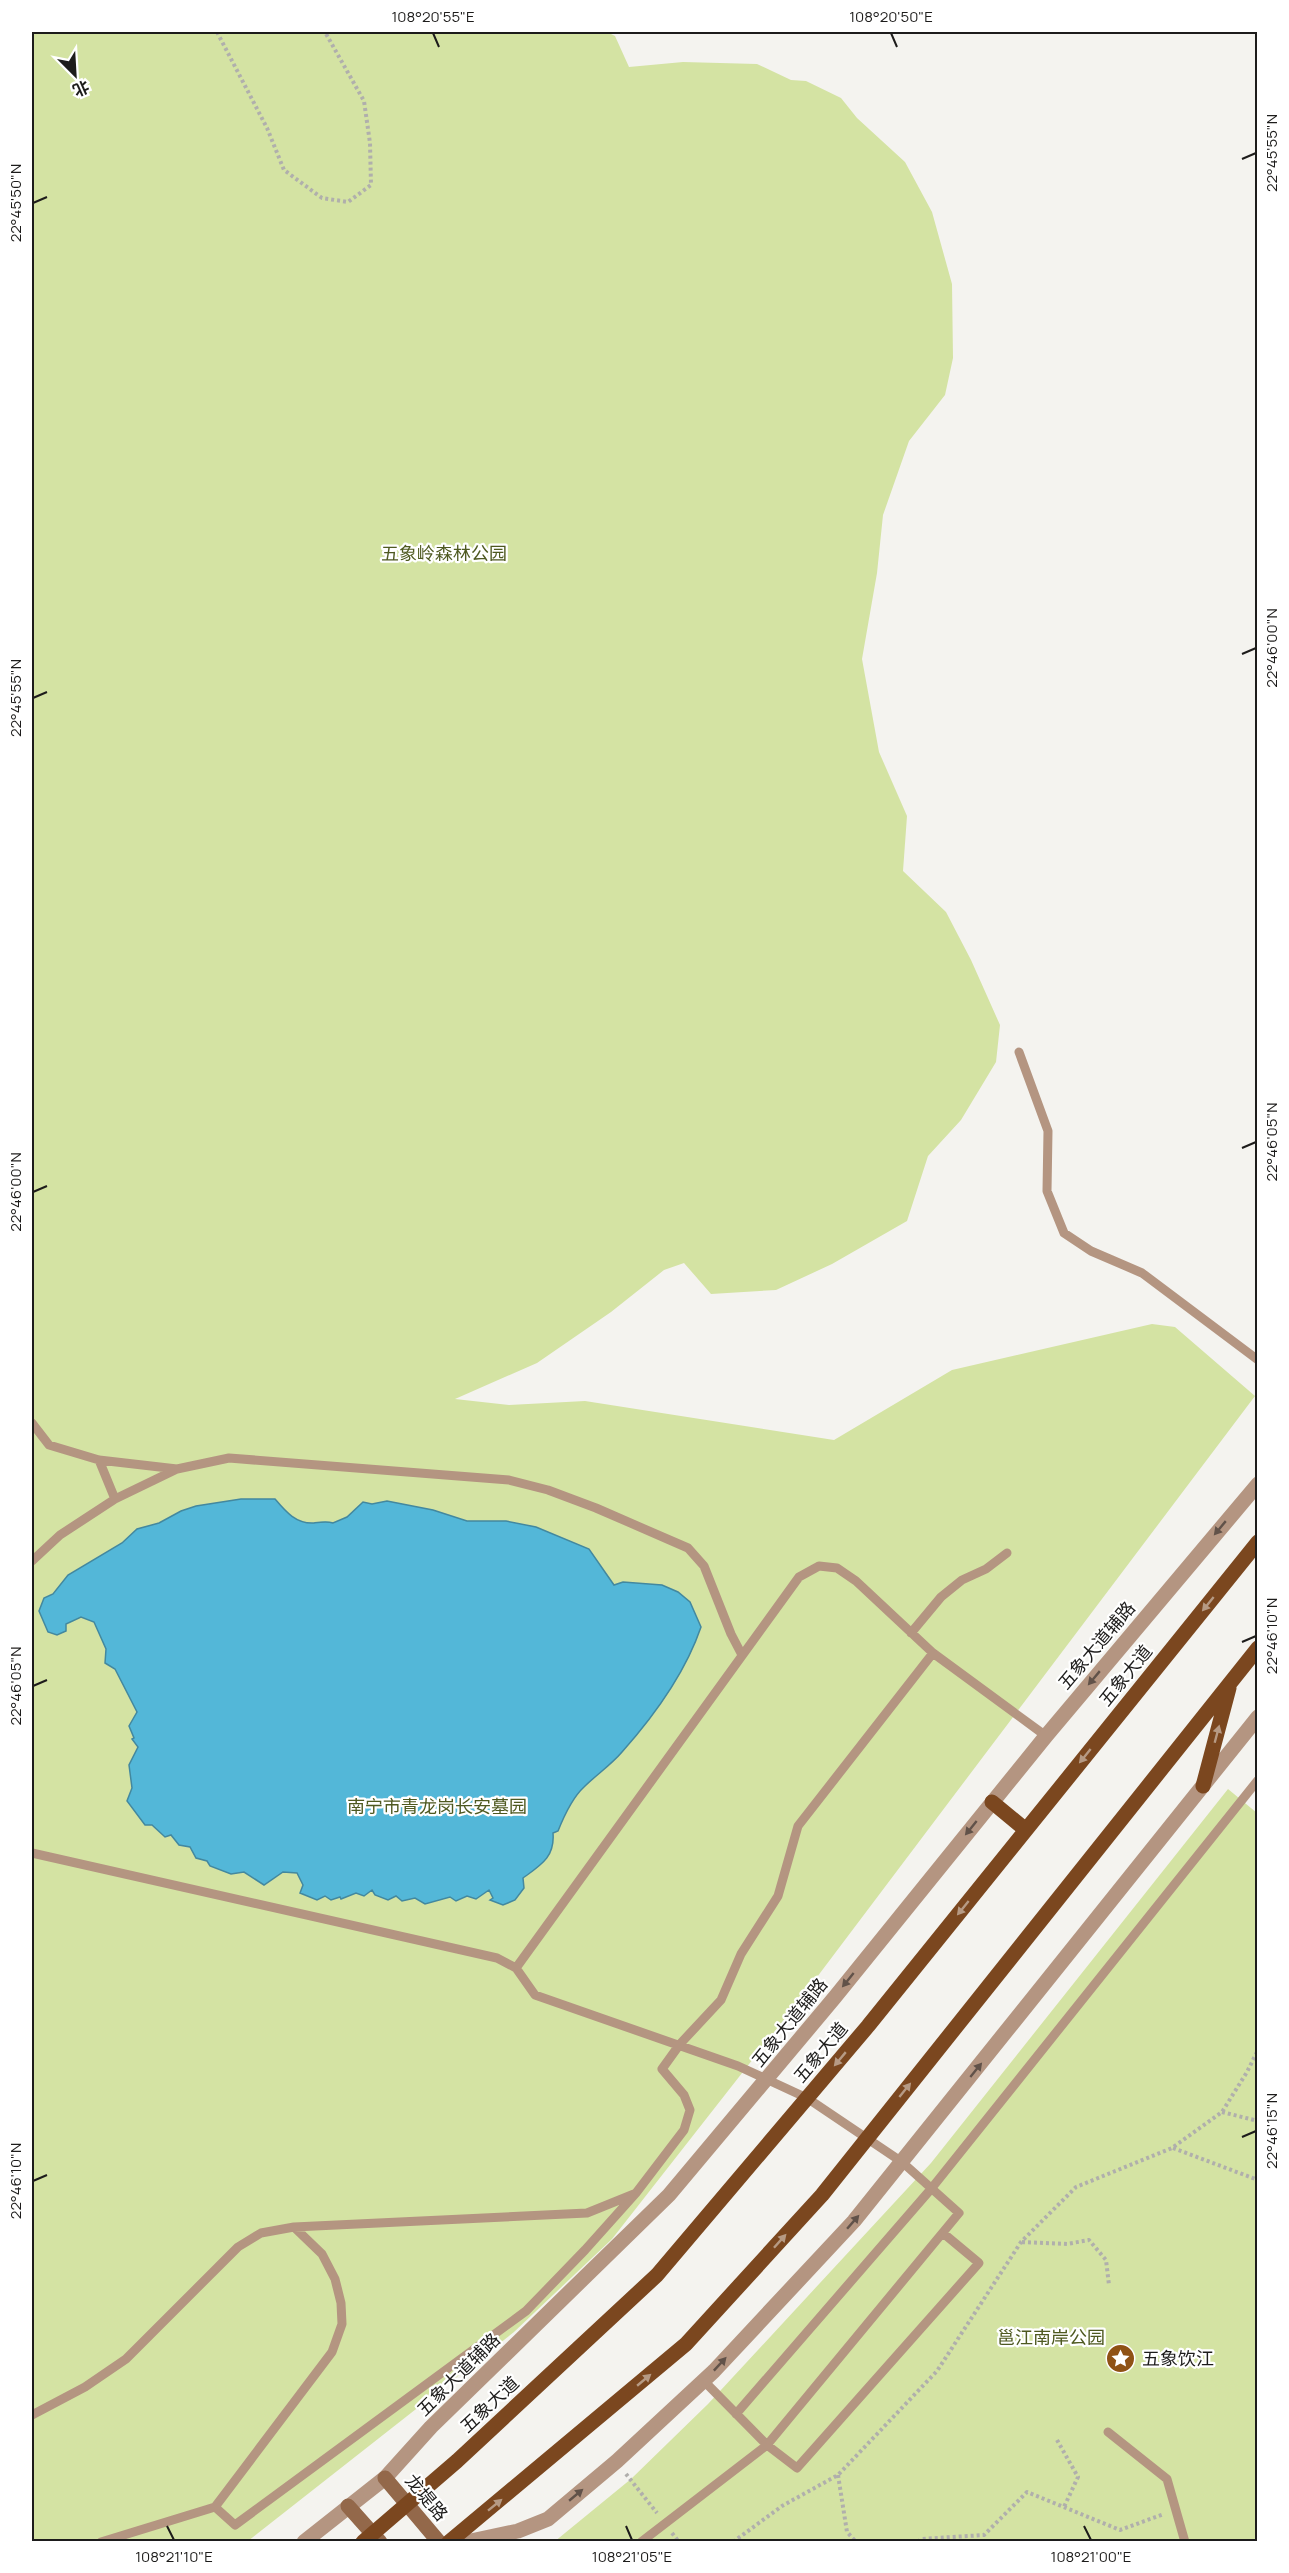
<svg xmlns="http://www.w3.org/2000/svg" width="1289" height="2573" font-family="Manrope,'Noto Sans SC',sans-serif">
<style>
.green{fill:#d4e3a3}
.water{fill:#53b7d8;stroke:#43889f;stroke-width:1.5}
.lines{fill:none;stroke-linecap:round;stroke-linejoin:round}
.path{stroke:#b0afac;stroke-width:4;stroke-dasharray:3 3;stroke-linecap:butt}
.service{stroke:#b49581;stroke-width:9}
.tertiary{stroke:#b49581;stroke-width:15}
.secondary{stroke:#93684a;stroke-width:15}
.primary{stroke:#7b471f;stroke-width:15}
.oneway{fill:#615249}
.oneway2{fill:#b69a84}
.ticks{fill:none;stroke:#1d1c1b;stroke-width:2}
.labels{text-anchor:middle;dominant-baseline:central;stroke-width:4.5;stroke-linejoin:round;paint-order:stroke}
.park-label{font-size:18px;fill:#4e5920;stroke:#fff}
.street-label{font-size:18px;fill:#1d1c1b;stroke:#fff}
.poi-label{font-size:18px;fill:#1d1c1b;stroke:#fff;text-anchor:start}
.neatline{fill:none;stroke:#1d1c1b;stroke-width:2}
.ticks-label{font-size:15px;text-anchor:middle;fill:#1d1c1b}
</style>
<rect width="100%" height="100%" fill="#f4f3ef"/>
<path class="green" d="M 32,32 L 607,32 L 615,36 L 629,67 L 683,62 L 757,64 L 791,80 L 806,81 L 841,98 L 857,118 L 905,162 L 932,212 L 952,284 L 953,358 L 945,395 L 909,441 L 883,515 L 877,573 L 862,659 L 879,752 L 907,816 L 903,871 L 946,912 L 971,960 L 1000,1025 L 996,1062 L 961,1120 L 928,1156 L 907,1221 L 832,1264 L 776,1290 L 711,1294 L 684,1263 L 664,1270 L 611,1312 L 537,1363 L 455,1399 L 509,1405 L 585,1401 L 834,1440 L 952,1370 L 1152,1324 L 1175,1327 L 1255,1396 L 808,1989 L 612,2239 L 514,2332 L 248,2541 L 32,2541 Z
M 1228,1789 L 1257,1813 L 1257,2541 L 554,2542 L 631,2479 L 708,2404 L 931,2163 Z"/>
<path class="water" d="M 241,1499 L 275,1499 C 286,1512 296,1524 314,1523 C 321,1522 327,1521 333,1523 L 347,1517 L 363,1502 L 372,1504 L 387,1501 L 433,1510 L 467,1521 L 506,1521 L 536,1527 L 589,1549 L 614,1585 L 623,1582 L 662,1585 L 678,1592 L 690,1602 L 701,1627 C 685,1674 654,1716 622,1752 C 611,1765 596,1775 584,1787 C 572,1798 564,1816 558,1831 L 553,1833 C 555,1857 541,1865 523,1878 L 524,1888 L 515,1900 L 503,1905 L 490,1900 L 493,1898 L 489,1890 L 476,1899 L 467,1896 L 456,1901 L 450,1897 L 425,1904 L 415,1898 L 402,1901 L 396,1896 L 388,1900 L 375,1895 L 372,1890 L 364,1896 L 356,1893 L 341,1899 L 340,1897 L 331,1900 L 325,1896 L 317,1900 L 300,1893 L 303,1885 L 297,1873 L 283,1872 L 264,1885 L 244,1872 L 231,1874 L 210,1866 L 207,1861 L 196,1858 L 190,1847 L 179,1845 L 171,1835 L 165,1837 L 152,1825 L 145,1825 L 127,1801 L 132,1788 L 129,1765 L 138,1747 L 132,1739 L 134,1738 L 129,1726 L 137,1712 L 115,1669 L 105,1663 L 106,1649 L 94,1622 L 81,1617 L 66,1624 L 66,1631 L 57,1635 L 48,1632 L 39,1611 L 44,1598 L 53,1594 L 68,1575 L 122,1543 L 137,1529 L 159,1523 L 181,1511 L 196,1506 Z"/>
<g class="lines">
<path class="path" d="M 217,32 L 267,128 L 284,170 L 322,198 L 348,202 L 371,185 L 370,143 L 364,101 L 325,32
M 1222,2112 L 1258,2121
M 1173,2148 L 1258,2180
M 1022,2242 L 1067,2244 L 1089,2240 L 1106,2260 L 1109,2285
M 1057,2440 L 1078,2477 L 1064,2507
M 626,2474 L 657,2513
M 838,2475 L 847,2532 L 856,2542
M 672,2533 L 679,2542
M 733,2542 L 782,2506 L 838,2475 L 937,2371 L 1021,2242 L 1076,2187 L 1172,2148 L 1222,2112 L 1247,2072 L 1258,2050
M 918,2542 L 921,2539 L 984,2535 L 1027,2492 L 1120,2530 L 1164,2514"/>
<path class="service" d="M 1019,1052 L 1048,1131 L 1047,1191 L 1064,1233 L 1091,1251 L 1142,1273 L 1258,1360
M 32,1423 L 49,1445 L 99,1460 L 177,1469
M 99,1460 L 115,1499
M 32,1561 L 60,1535 L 115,1499 L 177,1469 L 229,1458 L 509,1480 L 548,1490 L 596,1508 L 688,1548 L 704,1566 L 731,1634 L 742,1655
M 911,1633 L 941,1597 L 962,1580 L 986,1569 L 1007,1553
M 32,1853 L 497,1958 L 516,1968 L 535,1995 L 738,2066 L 807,2098 L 902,2162 L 959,2213 L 767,2445 L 641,2542
M 516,1968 L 799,1577 L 819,1566 L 837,1568 L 856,1581 L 933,1653 L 1046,1736
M 294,2227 L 322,2254 L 335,2279 L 341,2303 L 342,2324 L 332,2352 L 215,2507 L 235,2525 L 526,2311 L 585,2250 L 636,2193 L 684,2130 L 690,2110 L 684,2095 L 662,2069 L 680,2044 L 721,2000 L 741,1954 L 778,1896 L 798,1826 L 933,1653
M 704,2381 L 767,2445 L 797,2468 L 979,2263 L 943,2233
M 736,2414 L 931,2189 L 1258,1780
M 32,2415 L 85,2387 L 126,2359 L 238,2247 L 261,2233 L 294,2227 L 587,2213 L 634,2194
M 1108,2432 L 1167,2479 L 1185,2542
M 101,2542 L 215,2507"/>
<path class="tertiary" d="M 304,2542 L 385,2478 L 431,2427 L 669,2195 L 835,1997 L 1046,1736 L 1258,1484
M 466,2542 L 518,2531 L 548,2519 L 617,2461 L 714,2371 L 854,2221 L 1258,1717"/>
<path class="secondary" d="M 385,2478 L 439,2542
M 348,2506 L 380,2542"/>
<path class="primary" d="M 1203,1786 L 1229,1688
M 992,1802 L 1026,1830
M 363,2542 L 457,2461 L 657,2275 L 868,2026 L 1258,1542
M 449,2542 L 686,2344 L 822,2195 L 1258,1648"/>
</g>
<defs><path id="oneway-solid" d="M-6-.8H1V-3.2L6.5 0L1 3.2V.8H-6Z" transform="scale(1.5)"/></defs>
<g class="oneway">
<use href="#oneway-solid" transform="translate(1220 1528) rotate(130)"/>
<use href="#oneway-solid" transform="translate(1094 1678) rotate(130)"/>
<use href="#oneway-solid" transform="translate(971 1828) rotate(129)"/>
<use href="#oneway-solid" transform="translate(848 1980) rotate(129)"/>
<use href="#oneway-solid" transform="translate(976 2070) rotate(-51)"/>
<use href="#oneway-solid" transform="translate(853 2222) rotate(-49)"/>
<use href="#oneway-solid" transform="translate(720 2364) rotate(-47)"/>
<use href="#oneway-solid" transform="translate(576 2495) rotate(-40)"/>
</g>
<g class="oneway2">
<use href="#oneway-solid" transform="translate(1208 1604) rotate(129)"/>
<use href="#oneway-solid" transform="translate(1217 1734) rotate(-75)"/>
<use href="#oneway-solid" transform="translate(1085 1756) rotate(129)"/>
<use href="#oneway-solid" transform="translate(963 1908) rotate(129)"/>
<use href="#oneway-solid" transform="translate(840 2059) rotate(130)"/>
<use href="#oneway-solid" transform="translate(905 2090) rotate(-51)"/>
<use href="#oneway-solid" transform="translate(780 2241) rotate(-48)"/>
<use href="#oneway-solid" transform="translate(644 2380) rotate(-40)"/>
<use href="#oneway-solid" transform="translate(495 2505) rotate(-39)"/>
</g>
<path class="ticks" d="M 433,33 L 439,47M 891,33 L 897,47M 1242,159 L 1256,153M 33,203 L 47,197M 1242,654 L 1256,648M 33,698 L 47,692M 1242,1148 L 1256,1142M 33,1192 L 47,1186M 1242,1642 L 1256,1636M 33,1686 L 47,1680M 1242,2137 L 1256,2131M 33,2181 L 47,2175M 167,2526 L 174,2540M 626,2526 L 632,2540M 1084,2526 L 1091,2540"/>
<defs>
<symbol id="sight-disc" viewBox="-11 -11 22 22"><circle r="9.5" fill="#8f5215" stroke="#fff"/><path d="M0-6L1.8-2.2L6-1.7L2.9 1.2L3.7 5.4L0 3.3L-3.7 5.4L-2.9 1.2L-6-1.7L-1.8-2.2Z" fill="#fff"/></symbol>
</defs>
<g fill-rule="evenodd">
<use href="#sight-disc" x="1104" y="2342" width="33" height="33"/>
</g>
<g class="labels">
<g class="park-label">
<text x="444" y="553">五象岭森林公园</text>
<text x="437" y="1806">南宁市青龙岗长安墓园</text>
<text x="1051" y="2337">邕江南岸公园</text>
</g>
<g class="street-label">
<text transform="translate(1096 1645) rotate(-50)">五象大道辅路</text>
<text transform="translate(1125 1675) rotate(-51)">五象大道</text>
<text transform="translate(789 2022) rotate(-51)">五象大道辅路</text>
<text transform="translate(820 2052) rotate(-50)">五象大道</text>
<text transform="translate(458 2374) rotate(-45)">五象大道辅路</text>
<text transform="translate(489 2404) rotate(-43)">五象大道</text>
<text transform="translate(427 2497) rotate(50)">龙堤路</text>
</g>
<g class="poi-label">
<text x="1142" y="2358">五象饮江</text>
</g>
</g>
<rect width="1289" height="2573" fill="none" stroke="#ffffff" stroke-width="66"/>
<g transform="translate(75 75) rotate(156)" stroke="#ffffff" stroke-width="4.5" paint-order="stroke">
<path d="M0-4.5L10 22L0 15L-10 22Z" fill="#1d1c1b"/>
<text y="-9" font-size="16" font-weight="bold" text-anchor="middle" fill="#1d1c1b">北</text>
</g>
<rect x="33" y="33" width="1223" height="2507" class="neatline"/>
<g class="ticks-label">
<text x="433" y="22">108°20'55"E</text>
<text x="891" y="22">108°20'50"E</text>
<text transform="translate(1272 153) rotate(-90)" y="5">22°45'55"N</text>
<text transform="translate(16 203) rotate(-90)" y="5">22°45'50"N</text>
<text transform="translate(1272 648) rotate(-90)" y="5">22°46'00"N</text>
<text transform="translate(16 698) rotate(-90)" y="5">22°45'55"N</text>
<text transform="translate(1272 1142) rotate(-90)" y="5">22°46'05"N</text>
<text transform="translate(16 1192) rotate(-90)" y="5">22°46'00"N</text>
<text transform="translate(1272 1636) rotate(-90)" y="5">22°46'10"N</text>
<text transform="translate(16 1686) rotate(-90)" y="5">22°46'05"N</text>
<text transform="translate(1272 2131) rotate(-90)" y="5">22°46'15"N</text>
<text transform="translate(16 2181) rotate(-90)" y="5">22°46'10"N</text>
<text x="174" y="2562">108°21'10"E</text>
<text x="632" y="2562">108°21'05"E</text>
<text x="1091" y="2562">108°21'00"E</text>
</g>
</svg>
